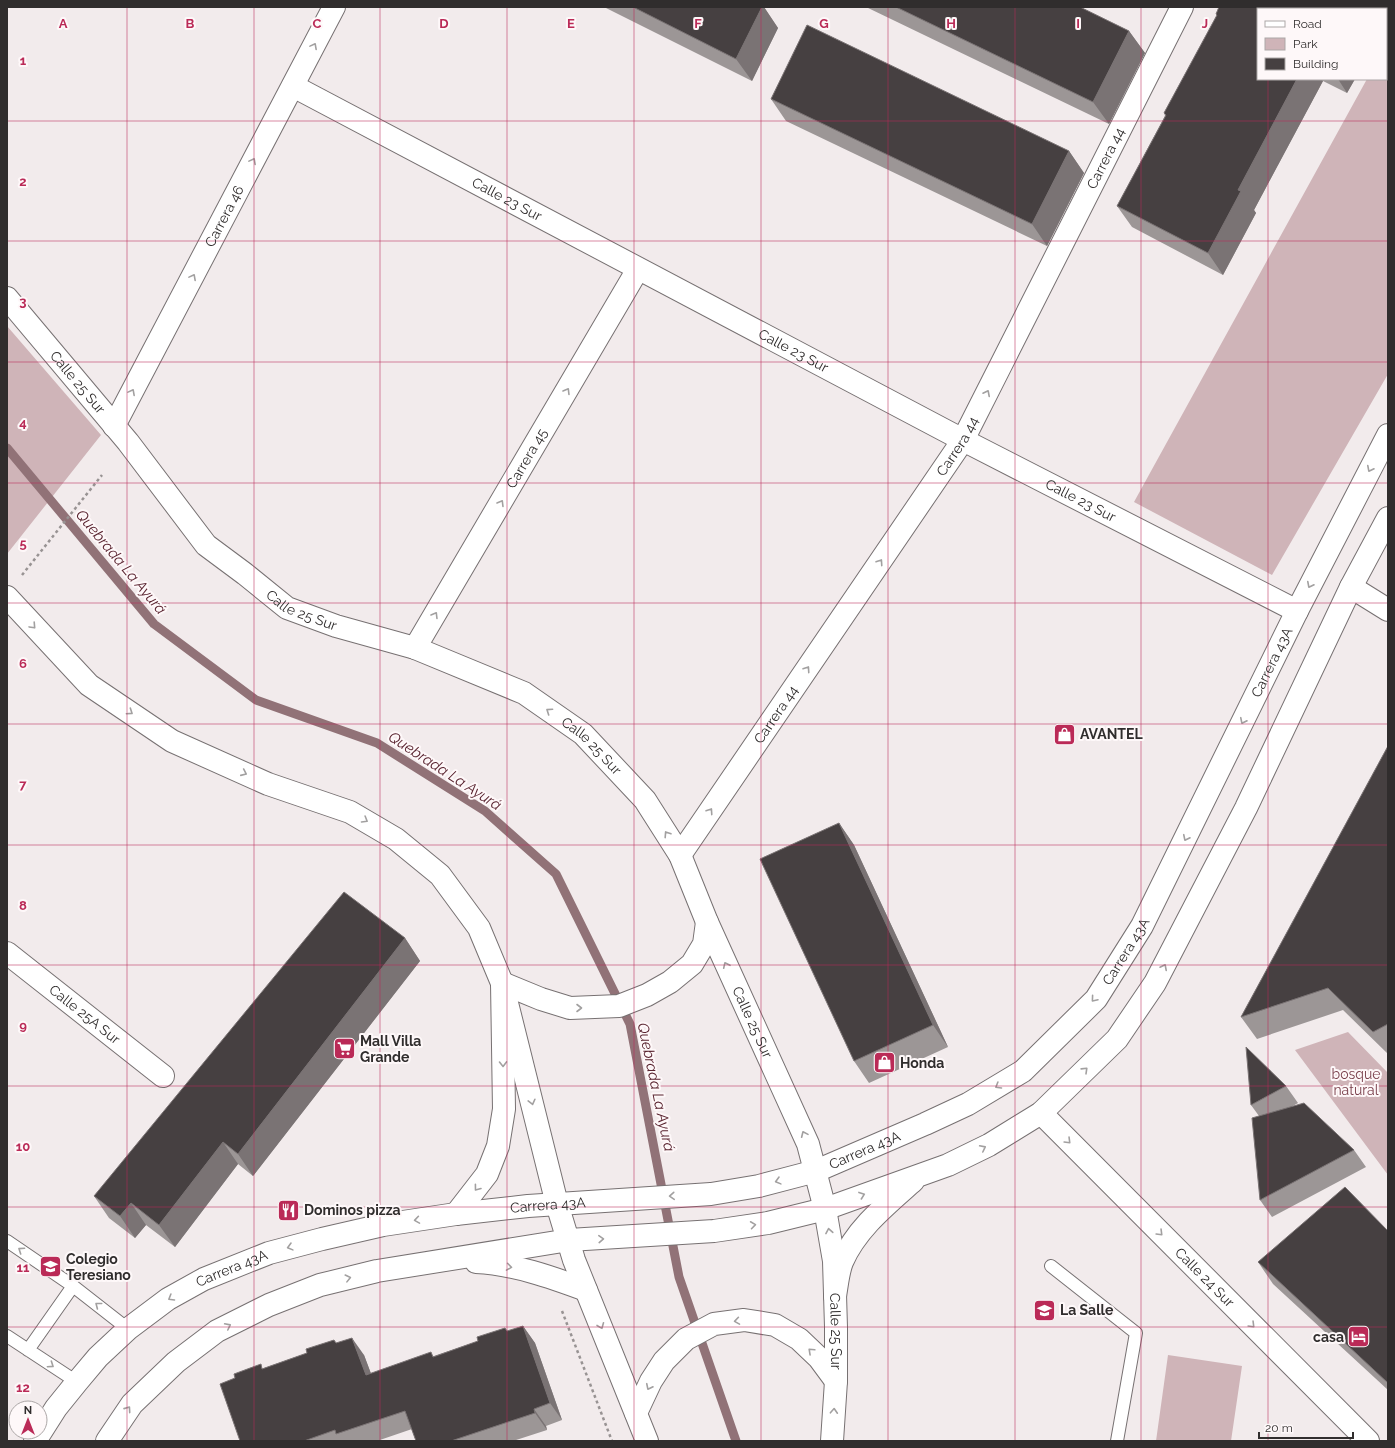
<svg xmlns="http://www.w3.org/2000/svg" width="1395" height="1448" font-family="Raleway,sans-serif">
<style>
.green{fill:#cfb4b8}
.lines{fill:none;stroke-linecap:round;stroke-linejoin:round}
.stream{stroke:#917277;stroke-width:9}
.service-casing{stroke:#777172;stroke-width:14}
.minor-casing{stroke:#777172;stroke-width:24}
.secondary-casing{stroke:#777172;stroke-width:24}
.primary-casing{stroke:#777172;stroke-width:24}
.path{stroke:#989393;stroke-width:2.5;stroke-dasharray:3 3;stroke-linecap:butt}
.service{stroke:#fff;stroke-width:12}
.minor{stroke:#fff;stroke-width:22}
.secondary{stroke:#fff;stroke-width:22}
.primary{stroke:#fff;stroke-width:22}
.wall{fill:#9c9696}
.shaded-wall{fill:#7a7374}
.building{fill:#464041;stroke:#7a7374}
.oneway{stroke:#a2a0a0}
.grid{fill:none;stroke:#ba2a57;stroke-width:1;stroke-opacity:0.55}
.labels{text-anchor:middle;dominant-baseline:central;stroke-width:4;stroke-linejoin:round;paint-order:stroke}
.street-label{font-size:14px;fill:#302d2d;stroke:#fef8f9}
.poi-label{font-size:14px;font-weight:bold;fill:#302d2d;stroke:#fef8f9;text-anchor:start}
.park-label{font-size:14px;fill:#793f4b;stroke:#fef8f9}
.water-label{font-size:15px;font-style:italic;fill:#58222e;stroke:#fef8f9}
.grid-label{font-size:13px;text-anchor:middle;font-weight:bold;fill:#ba2a57;stroke:#fef8f9;stroke-width:4;stroke-linejoin:round;paint-order:stroke}
</style>
<rect width="100%" height="100%" fill="#f2ebec"/>
<path class="green" d="M 1388,40 L 1388,374 L 1272,575 L 1134,502 L 1367,79 L 1386,79 L 1386,44 Z
M 7,326 L 101,435 L 7,554 Z
M 1348,1032 L 1388,1073 L 1388,1175 L 1295,1050 Z
M 1168,1355 L 1242,1366 L 1231,1441 L 1156,1441 Z"/>
<g class="lines">
<path class="stream" d="M 7,448 L 154,624 L 256,700 L 377,743 L 485,811 L 556,874 L 630,1024 L 679,1277 L 736,1441"/>
<defs>
<path id="service" d="M 7,1241 L 73,1286 L 128,1329
M 1051,1266 L 1136,1333 L 1117,1441
M 7,1336 L 77,1382
M 28,1350 L 73,1286"/>
<g id="minor">
<path id="s1" d="M 293,86 L 963,440 L 1297,611"/>
<path id="s2" d="M 114,426 L 334,7"/>
<path d="M 1351,587 L 1388,610"/>
<path id="s3" d="M 415,648 L 638,269"/>
<path id="s4" d="M 680,855 L 963,440 L 1182,7"/>
<path id="s5" d="M 7,953 L 163,1076"/>
<path id="s6" d="M 1041,1113 L 1368,1441"/>
</g>
<g id="secondary">
<path id="s7" d="M 7,298 L 128,442 L 206,545 L 245,574 L 287,608 L 336,626 L 415,648 L 524,693 L 583,734 L 645,800 L 680,855 L 707,922 L 808,1144 L 825,1209 L 834,1261 L 836,1327 L 836,1381 L 832,1441"/>
<path d="M 7,597 L 89,685 L 172,741 L 268,784 L 350,812 L 396,839 L 440,875 L 479,928 L 502,983 L 557,1204 L 574,1260 L 647,1441"/>
<path d="M 502,983 L 541,999 L 570,1008 L 619,1006 L 647,995 L 670,982 L 692,964 L 704,944 L 707,922"/>
<path d="M 636,1413 L 651,1381 L 664,1361 L 686,1339 L 714,1324 L 744,1320 L 775,1325 L 799,1339 L 819,1358 L 836,1381"/>
</g>
<g id="primary">
<path d="M 456,1214 L 487,1174 L 498,1146 L 504,1109 L 502,983"/>
<path d="M 476,1262 C 514,1264 551,1277 586,1290"/>
<path d="M 835,1296 C 837,1285 838,1272 842,1262 C 856,1229 886,1205 913,1181"/>
<path id="s8" d="M 35,1441 L 56,1408 L 77,1382 L 98,1357 L 128,1329 L 168,1299 L 204,1279 L 269,1253 L 322,1239 L 383,1225 L 456,1214 L 528,1206 L 711,1194 L 759,1186 L 816,1171 L 925,1124 L 968,1104 L 1023,1071 L 1096,999 L 1142,926 L 1297,611 L 1388,435"/>
<path d="M 107,1441 L 132,1404 L 176,1362 L 217,1331 L 269,1305 L 320,1285 L 377,1271 L 569,1240 L 714,1231 L 768,1223 L 825,1209 L 948,1165 L 989,1145 L 1041,1113 L 1117,1039 L 1155,983 L 1246,808 L 1351,587 L 1388,518"/>
</g>
</defs>
<use href="#service" class="service-casing"/>
<use href="#minor" class="minor-casing"/>
<use href="#secondary" class="secondary-casing"/>
<use href="#primary" class="primary-casing"/>
<path class="path" d="M 22,575 L 102,475
M 562,1311 L 612,1441"/>
<use href="#service" class="service"/>
<use href="#minor" class="minor"/>
<use href="#secondary" class="secondary"/>
<use href="#primary" class="primary"/>
</g>
<path class="wall" d="M 604,7 L 764,7 L 778,28 L 752,81 Z
M 866,7 L 1080,7 L 1129,31 L 1145,53 L 1109,124 Z
M 1219,7 L 1388,7 L 1388,13 L 1258,79 L 1355,79 L 1347,93 L 1323,81 L 1254,210 L 1256,213 L 1223,275 L 1132,227 L 1117,206 L 1165,116 L 1164,113 L 1217,15 L 1216,14 Z
M 771,99 L 1069,151 L 1084,173 L 1047,246 L 786,121 Z
M 1388,746 L 1388,1054 L 1343,1010 L 1257,1039 L 1241,1017 Z
M 839,823 L 854,845 L 948,1047 L 869,1083 L 854,1061 Z
M 405,938 L 420,961 L 253,1176 L 238,1164 L 175,1247 L 146,1225 L 135,1238 L 109,1218 L 94,1196 Z
M 1286,1086 L 1298,1103 L 1291,1107 L 1354,1150 L 1366,1167 L 1272,1217 L 1260,1200 L 1259,1116 L 1251,1105 Z
M 1388,1231 L 1388,1390 L 1273,1284 L 1258,1262 Z
M 523,1326 L 535,1343 L 562,1420 L 546,1426 L 547,1430 L 513,1441 L 416,1441 L 412,1429 L 377,1441 L 240,1441 L 235,1378 L 336,1343 L 364,1355 L 371,1374 L 434,1356 Z"/>
<path class="shaded-wall" d="M 762,7 L 764,7 L 778,28 L 752,81 L 736,59 Z
M 1365,7 L 1387,7 L 1388,9 L 1388,13 L 1386,17 L 1386,9 L 1364,9 Z
M 1129,31 L 1145,53 L 1109,124 L 1093,102 Z
M 1297,79 L 1321,79 L 1323,81 L 1254,210 L 1256,213 L 1223,275 L 1208,253 L 1238,190 Z
M 1338,79 L 1355,79 L 1347,93 Z
M 1069,151 L 1084,173 L 1047,246 L 1032,224 Z
M 839,823 L 854,845 L 948,1047 L 933,1025 Z
M 405,938 L 420,961 L 253,1176 L 238,1154 Z
M 223,1142 L 238,1164 L 175,1247 L 159,1225 Z
M 131,1203 L 146,1225 L 135,1238 L 120,1216 Z
M 523,1326 L 535,1343 L 562,1420 L 550,1403 Z
M 352,1338 L 364,1355 L 378,1392 L 366,1375 Z
M 534,1409 L 546,1426 L 547,1430 L 535,1413 Z"/>
<path class="building" d="M 633,7 L 762,7 L 736,59 Z
M 896,7 L 1080,7 L 1129,31 L 1093,102 Z
M 1219,7 L 1365,7 L 1364,9 L 1258,9 L 1258,79 L 1297,79 L 1238,190 L 1241,191 L 1208,253 L 1117,206 L 1166,115 L 1164,113 L 1217,15 L 1216,14 Z
M 807,25 L 1069,151 L 1032,224 L 771,99 Z
M 1388,746 L 1388,1024 L 1373,1032 L 1328,988 L 1241,1017 Z
M 839,823 L 933,1025 L 854,1061 L 760,859 Z
M 344,892 L 405,938 L 238,1154 L 223,1142 L 159,1225 L 131,1203 L 120,1216 L 94,1196 Z
M 1246,1047 L 1286,1086 L 1251,1105 Z
M 1304,1103 L 1354,1150 L 1260,1200 L 1252,1118 Z
M 1345,1187 L 1388,1231 L 1388,1383 L 1258,1262 Z
M 523,1326 L 550,1403 L 534,1409 L 535,1413 L 451,1441 L 416,1441 L 405,1411 L 336,1434 L 335,1430 L 304,1441 L 240,1441 L 220,1384 L 235,1378 L 234,1374 L 261,1364 L 262,1369 L 307,1353 L 306,1349 L 334,1340 L 336,1343 L 352,1338 L 366,1375 L 431,1352 L 433,1357 L 478,1341 L 477,1337 L 505,1328 L 507,1331 Z"/>
<defs><path id="oneway-chevron" d="M-2-3.5L2.5 0L-2 3.5" fill="none" stroke-width="1.6" stroke-linecap="round" stroke-linejoin="round"/></defs>
<g class="oneway">
<use href="#oneway-chevron" transform="translate(314 46) rotate(-62)"/>
<use href="#oneway-chevron" transform="translate(253 161) rotate(-62)"/>
<use href="#oneway-chevron" transform="translate(193 277) rotate(-62)"/>
<use href="#oneway-chevron" transform="translate(567 391) rotate(-59)"/>
<use href="#oneway-chevron" transform="translate(132 392) rotate(-62)"/>
<use href="#oneway-chevron" transform="translate(987 393) rotate(-63)"/>
<use href="#oneway-chevron" transform="translate(1370 469) rotate(117)"/>
<use href="#oneway-chevron" transform="translate(501 503) rotate(-59)"/>
<use href="#oneway-chevron" transform="translate(880 562) rotate(-56)"/>
<use href="#oneway-chevron" transform="translate(1310 585) rotate(117)"/>
<use href="#oneway-chevron" transform="translate(435 615) rotate(-59)"/>
<use href="#oneway-chevron" transform="translate(33 626) rotate(47)"/>
<use href="#oneway-chevron" transform="translate(807 669) rotate(-56)"/>
<use href="#oneway-chevron" transform="translate(549 711) rotate(-146)"/>
<use href="#oneway-chevron" transform="translate(130 712) rotate(34)"/>
<use href="#oneway-chevron" transform="translate(1243 721) rotate(116)"/>
<use href="#oneway-chevron" transform="translate(244 773) rotate(24)"/>
<use href="#oneway-chevron" transform="translate(710 811) rotate(-56)"/>
<use href="#oneway-chevron" transform="translate(365 820) rotate(31)"/>
<use href="#oneway-chevron" transform="translate(667 834) rotate(-123)"/>
<use href="#oneway-chevron" transform="translate(1186 838) rotate(116)"/>
<use href="#oneway-chevron" transform="translate(726 965) rotate(-115)"/>
<use href="#oneway-chevron" transform="translate(1164 967) rotate(-63)"/>
<use href="#oneway-chevron" transform="translate(1094 999) rotate(130)"/>
<use href="#oneway-chevron" transform="translate(579 1008)"/>
<use href="#oneway-chevron" transform="translate(503 1064) rotate(89)"/>
<use href="#oneway-chevron" transform="translate(1085 1070) rotate(-44)"/>
<use href="#oneway-chevron" transform="translate(998 1086) rotate(149)"/>
<use href="#oneway-chevron" transform="translate(532 1102) rotate(76)"/>
<use href="#oneway-chevron" transform="translate(804 1134) rotate(-114)"/>
<use href="#oneway-chevron" transform="translate(1068 1141) rotate(45)"/>
<use href="#oneway-chevron" transform="translate(983 1148) rotate(-27)"/>
<use href="#oneway-chevron" transform="translate(778 1181) rotate(165)"/>
<use href="#oneway-chevron" transform="translate(477 1188) rotate(127)"/>
<use href="#oneway-chevron" transform="translate(862 1195) rotate(-20)"/>
<use href="#oneway-chevron" transform="translate(672 1196) rotate(176)"/>
<use href="#oneway-chevron" transform="translate(417 1220) rotate(171)"/>
<use href="#oneway-chevron" transform="translate(753 1225) rotate(-8)"/>
<use href="#oneway-chevron" transform="translate(829 1231) rotate(-100)"/>
<use href="#oneway-chevron" transform="translate(1160 1233) rotate(45)"/>
<use href="#oneway-chevron" transform="translate(601 1239) rotate(-3)"/>
<use href="#oneway-chevron" transform="translate(290 1247) rotate(165)"/>
<use href="#oneway-chevron" transform="translate(21 1250) rotate(-146)"/>
<use href="#oneway-chevron" transform="translate(509 1267) rotate(9)"/>
<use href="#oneway-chevron" transform="translate(348 1278) rotate(-14)"/>
<use href="#oneway-chevron" transform="translate(171 1298) rotate(149)"/>
<use href="#oneway-chevron" transform="translate(98 1305) rotate(-142)"/>
<use href="#oneway-chevron" transform="translate(737 1321) rotate(171)"/>
<use href="#oneway-chevron" transform="translate(1252 1325) rotate(45)"/>
<use href="#oneway-chevron" transform="translate(228 1326) rotate(-27)"/>
<use href="#oneway-chevron" transform="translate(601 1326) rotate(68)"/>
<use href="#oneway-chevron" transform="translate(811 1351) rotate(-137)"/>
<use href="#oneway-chevron" transform="translate(51 1365) rotate(34)"/>
<use href="#oneway-chevron" transform="translate(649 1387) rotate(116)"/>
<use href="#oneway-chevron" transform="translate(128 1409) rotate(-55)"/>
<use href="#oneway-chevron" transform="translate(834 1411) rotate(-87)"/>
</g>
<path class="grid" d="M 127,7 L 127,1441M 254,7 L 254,1441M 380,7 L 380,1441M 507,7 L 507,1441M 634,7 L 634,1441M 761,7 L 761,1441M 888,7 L 888,1441M 1015,7 L 1015,1441M 1141,7 L 1141,1441M 1268,7 L 1268,9M 1268,79 L 1268,1441M 7,121 L 1388,121M 7,241 L 1388,241M 7,362 L 1388,362M 7,483 L 1388,483M 7,603 L 1388,603M 7,724 L 1388,724M 7,845 L 1388,845M 7,965 L 1388,965M 7,1086 L 1388,1086M 7,1207 L 1388,1207M 7,1327 L 1388,1327"/>
<defs>
<symbol id="shop-square" viewBox="-11 -11 22 22"><rect x="-9" y="-9" width="18" height="18" rx="4" fill="#ba2a57" stroke="#fef8f9"/><path d="M-5-2.5h2.3a2.7 3.5 0 0 1 5.4 0H5L5.5 6h-11ZM-1.5-2.5h3a1.5 2.3 0 0 0-3 0Z" fill="#fff"/></symbol>
<symbol id="supermarket-square" viewBox="-11 -11 22 22"><rect x="-9" y="-9" width="18" height="18" rx="4" fill="#ba2a57" stroke="#fef8f9"/><path d="M-6-5.5h2.5l.6 2H6L4.5 2H-2.5L-4.4-4H-6ZM-1.5 3.2a1.3 1.3 0 1 0 .1 0ZM3 3.2a1.3 1.3 0 1 0 .1 0Z" fill="#fff"/></symbol>
<symbol id="restaurant-square" viewBox="-11 -11 22 22"><rect x="-9" y="-9" width="18" height="18" rx="4" fill="#ba2a57" stroke="#fef8f9"/><path d="M-5-6h1v4h1v-4h1v4h1v-4h1v5L-1.5 .5V6h-2V.5L-5-1ZM5-6V6H3V1.5H1.5Q1.5-4 5-6Z" fill="#fff"/></symbol>
<symbol id="school-square" viewBox="-11 -11 22 22"><rect x="-9" y="-9" width="18" height="18" rx="4" fill="#ba2a57" stroke="#fef8f9"/><path d="M0-5L7-2L0 1L-7-2ZM-4 1L0 2.5L4 1V4Q0 6-4 4Z" fill="#fff"/></symbol>
<symbol id="university-square" viewBox="-11 -11 22 22"><rect x="-9" y="-9" width="18" height="18" rx="4" fill="#ba2a57" stroke="#fef8f9"/><path d="M0-5L7-2L0 1L-7-2ZM-4 1L0 2.5L4 1V4Q0 6-4 4Z" fill="#fff"/></symbol>
<symbol id="hotel-square" viewBox="-11 -11 22 22"><rect x="-9" y="-9" width="18" height="18" rx="4" fill="#ba2a57" stroke="#fef8f9"/><path d="M-6-4.5h1.5V1H6V5H4.5V3h-9V5H-6ZM-4 0a1.8 1.8 0 1 1 3.6 0ZM.5 0V-2.5h3Q6-2.5 6 0Z" fill="#fff"/></symbol>
</defs>
<g fill-rule="evenodd">
<use href="#shop-square" x="1052" y="722" width="25" height="25"/>
<use href="#supermarket-square" x="332" y="1036" width="25" height="25"/>
<use href="#shop-square" x="872" y="1050" width="25" height="25"/>
<use href="#restaurant-square" x="276" y="1198" width="25" height="25"/>
<use href="#school-square" x="38" y="1254" width="25" height="25"/>
<use href="#university-square" x="1032" y="1298" width="25" height="25"/>
<use href="#hotel-square" x="1346" y="1324" width="25" height="25"/>
</g>
<g class="labels">
<g class="street-label">
<text stroke="none"><textPath href="#s4" startOffset="818">Carrera 44</textPath></text>
<text stroke="none"><textPath href="#s1" startOffset="242">Calle 23 Sur</textPath></text>
<text stroke="none"><textPath href="#s2" startOffset="237">Carrera 46</textPath></text>
<text stroke="none"><textPath href="#s1" startOffset="566">Calle 23 Sur</textPath></text>
<text stroke="none"><textPath href="#s7" startOffset="110">Calle 25 Sur</textPath></text>
<text stroke="none"><textPath href="#s4" startOffset="494">Carrera 44</textPath></text>
<text stroke="none"><textPath href="#s3" startOffset="220">Carrera 45</textPath></text>
<text stroke="none"><textPath href="#s1" startOffset="890">Calle 23 Sur</textPath></text>
<text stroke="none"><textPath href="#s7" startOffset="434">Calle 25 Sur</textPath></text>
<text stroke="none"><textPath href="#s8" startOffset="1575">Carrera 43A</textPath></text>
<text stroke="none"><textPath href="#s4" startOffset="170">Carrera 44</textPath></text>
<text stroke="none"><textPath href="#s7" startOffset="758">Calle 25 Sur</textPath></text>
<text stroke="none"><textPath href="#s8" startOffset="1251">Carrera 43A</textPath></text>
<text stroke="none"><textPath href="#s5" startOffset="99">Calle 25A Sur</textPath></text>
<text stroke="none"><textPath href="#s7" startOffset="1082">Calle 25 Sur</textPath></text>
<text stroke="none"><textPath href="#s8" startOffset="915">Carrera 43A</textPath></text>
<text stroke="none"><textPath href="#s8" startOffset="591">Carrera 43A</textPath></text>
<text stroke="none"><textPath href="#s8" startOffset="267">Carrera 43A</textPath></text>
<text stroke="none"><textPath href="#s6" startOffset="232">Calle 24 Sur</textPath></text>
<text stroke="none"><textPath href="#s7" startOffset="1406">Calle 25 Sur</textPath></text>
</g>
<g class="poi-label">
<text x="1080" y="734">AVANTEL</text>
<text x="360" y="1041">Mall Villa<tspan x="360" dy="16">Grande</tspan></text>
<text x="900" y="1063">Honda</text>
<text x="304" y="1210">Dominos pizza</text>
<text x="66" y="1259">Colegio<tspan x="66" dy="16">Teresiano</tspan></text>
<text x="1060" y="1310">La Salle</text>
<text x="1344" y="1337" text-anchor="end">casa</text>
</g>
<g class="park-label">
<text x="1356" y="1074">bosque<tspan x="1356" dy="16">natural</tspan></text>
</g>
<g class="water-label">
<text transform="translate(121 562) rotate(50)">Quebrada La Ayurá</text>
<text transform="translate(445 771) rotate(33)">Quebrada La Ayurá</text>
<text transform="translate(656 1087) rotate(78)">Quebrada La Ayurá</text>
</g>
</g>
<g class="grid-label">
<text x="63" y="28">A</text>
<text x="190" y="28">B</text>
<text x="317" y="28">C</text>
<text x="444" y="28">D</text>
<text x="571" y="28">E</text>
<text x="698" y="28">F</text>
<text x="824" y="28">G</text>
<text x="951" y="28">H</text>
<text x="1078" y="28">I</text>
<text x="1205" y="28">J</text>
<text x="23" y="65">1</text>
<text x="23" y="186">2</text>
<text x="23" y="306">3</text>
<text x="23" y="427">4</text>
<text x="23" y="548">5</text>
<text x="23" y="668">6</text>
<text x="23" y="789">7</text>
<text x="23" y="910">8</text>
<text x="23" y="1030">9</text>
<text x="23" y="1151">10</text>
<text x="23" y="1272">11</text>
<text x="23" y="1392">12</text>
</g>
<rect width="1395" height="1448" fill="none" stroke="#302d2d" stroke-width="16"/>
<rect x="1257" y="8" width="130" height="72" fill="#fef8f9" stroke="#aca7a7"/>
<rect x="1265" y="21" width="20" height="6" fill="#ffffff" stroke="#aca7a7"/>
<text x="1293" y="28" font-size="12" fill="#302d2d">Road</text>
<rect x="1265" y="38" width="20" height="12" fill="#cfb4b8" stroke="#aca7a7"/>
<text x="1293" y="48" font-size="12" fill="#302d2d">Park</text>
<rect x="1265" y="58" width="20" height="12" fill="#464041" stroke="#aca7a7"/>
<text x="1293" y="68" font-size="12" fill="#302d2d">Building</text>
<g transform="translate(28 1420)"><circle r="19" fill="#fef8f9" stroke="#aca7a7"/>
<path d="M0-3L7 15L0 10L-7 15Z" fill="#ba2a57"/>
<text y="-6" font-size="11" font-weight="bold" text-anchor="middle" fill="#302d2d">N</text>
</g>
<path d="M1259 1432v6h94v-6" fill="none" stroke="#302d2d" stroke-width="2"/>
<text x="1265" y="1432" font-size="12" fill="#302d2d" stroke="#fef8f9" stroke-width="3" paint-order="stroke">20 m</text>
</svg>
